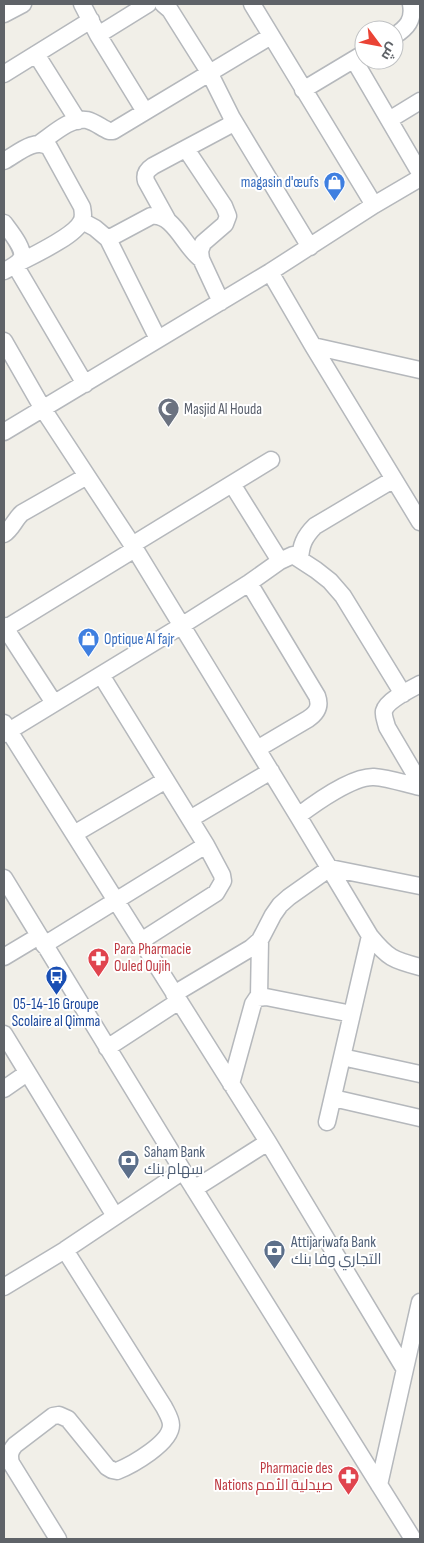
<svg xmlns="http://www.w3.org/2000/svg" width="424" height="1543" font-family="'Sofia Sans Condensed',Cairo,sans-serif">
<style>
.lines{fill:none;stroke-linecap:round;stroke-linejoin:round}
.minor-casing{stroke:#b5b8bc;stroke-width:19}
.minor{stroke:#fff;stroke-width:16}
.labels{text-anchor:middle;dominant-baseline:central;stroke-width:4;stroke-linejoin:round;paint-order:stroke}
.shop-label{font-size:15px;fill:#366cbe;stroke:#fff;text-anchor:end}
.worship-label{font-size:15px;fill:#5b616d;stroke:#fff;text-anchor:start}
.health-label{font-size:15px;fill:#be3a42;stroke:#fff;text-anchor:start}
.transit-label{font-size:15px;fill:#164399;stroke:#fff}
.service-label{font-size:15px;fill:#4e5e75;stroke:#fff;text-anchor:start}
</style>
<rect width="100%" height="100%" fill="#f1efe8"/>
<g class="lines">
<defs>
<path id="minor" d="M 82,4 L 98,35 L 148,4
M 163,4 L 170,10 L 209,72 L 232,118 L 232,122 L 228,126 L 153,166 C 147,170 144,174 146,181 L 167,219
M 252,4 L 374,205
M 4,14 L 23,4
M 98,35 L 144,110
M 394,36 C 407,28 414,20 411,4
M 36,54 L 78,121
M 354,60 L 420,173
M 4,74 L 91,20
M 303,90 L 363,54
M 232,118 L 310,247
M 389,120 L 420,101
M 40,143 C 53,134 71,117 87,120 C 95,122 102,128 109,131 L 113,131 L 271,36
M 186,149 L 224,206 L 228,216 L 225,224 L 203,243 L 200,251 L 201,259 L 221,302
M 4,161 C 17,154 35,137 49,147 L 82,207 C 83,213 84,217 81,222 C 74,237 31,256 15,265 L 85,384
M 82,221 L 95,228 L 108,239 L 158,339
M 4,223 C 9,230 26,250 21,259 C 17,265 10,268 4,271
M 108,239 L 151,216 C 173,212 185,248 201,259
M 270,272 L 313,346 L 420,522
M 4,341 L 43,409 L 135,549 L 298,816 L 370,936 C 388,958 393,960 420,967
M 313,346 L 420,370
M 4,432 L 270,272 L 374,205 L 420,178
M 232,484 L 280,561
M 4,534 C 12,529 15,519 22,513 L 87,476
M 132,545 L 271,460
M 300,559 C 301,545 304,537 315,526 L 394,479
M 249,583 L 317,696 C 321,707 317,713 308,719 L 257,749
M 4,626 L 54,703
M 6,628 L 135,549
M 101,675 L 206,845 L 222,875 L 223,881 L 216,893 L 141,941
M 420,684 C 411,689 387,700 384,711 C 383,716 386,722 387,727 L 420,783
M 4,723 L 268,1142 L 404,1368
M 4,734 L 181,626 L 249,583 L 280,561 L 293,555 L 316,570 L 330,581 L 343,596 L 403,694
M 298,816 C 315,803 353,776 374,777 C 389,778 406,784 420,787
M 190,819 L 271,771
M 74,834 L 166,780
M 4,878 L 183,1171 L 413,1539
M 44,945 L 206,845
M 4,957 L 39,936
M 174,994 L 251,948 L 260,940 L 273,915 L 280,905 L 289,897 L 330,868 L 420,886
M 259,997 L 260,940
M 4,1034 L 115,1216
M 107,1048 L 179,1001
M 342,1057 L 420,1074
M 231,1084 L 253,1004 L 257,998 L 266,997 L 352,1014
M 4,1089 L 27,1073
M 333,1098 L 420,1118
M 327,1122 L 370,936
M 194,1189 L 268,1142
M 4,1287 L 65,1250 L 183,1171
M 379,1485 L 420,1302
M 58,1539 L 11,1463 C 9,1455 10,1451 15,1445 L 53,1416 L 59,1415 L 68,1419 L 107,1467 L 112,1470 L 117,1471 C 132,1465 171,1443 171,1425 C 171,1419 167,1413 164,1407 L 65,1250"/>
</defs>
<use href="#minor" class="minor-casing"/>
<use href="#minor" class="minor"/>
</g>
<defs>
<symbol id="shop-pin" viewBox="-11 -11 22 30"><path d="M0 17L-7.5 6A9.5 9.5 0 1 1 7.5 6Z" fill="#3f7fe0" stroke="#fff"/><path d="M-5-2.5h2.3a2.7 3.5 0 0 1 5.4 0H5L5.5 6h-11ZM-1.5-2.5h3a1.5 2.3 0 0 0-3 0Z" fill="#fff"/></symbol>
<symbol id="mosque-pin" viewBox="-11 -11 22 30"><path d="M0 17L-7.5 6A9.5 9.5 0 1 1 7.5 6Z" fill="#6b7280" stroke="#fff"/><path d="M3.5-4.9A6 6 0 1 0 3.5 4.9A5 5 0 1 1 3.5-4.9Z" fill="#fff"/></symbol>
<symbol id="pharmacy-pin" viewBox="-11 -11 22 30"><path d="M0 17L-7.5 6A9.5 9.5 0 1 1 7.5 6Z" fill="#e0444e" stroke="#fff"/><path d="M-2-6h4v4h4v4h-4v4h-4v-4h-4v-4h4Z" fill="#fff"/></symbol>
<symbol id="bus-pin" viewBox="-11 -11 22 30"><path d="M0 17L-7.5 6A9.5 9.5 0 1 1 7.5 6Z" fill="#1a4fb4" stroke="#fff"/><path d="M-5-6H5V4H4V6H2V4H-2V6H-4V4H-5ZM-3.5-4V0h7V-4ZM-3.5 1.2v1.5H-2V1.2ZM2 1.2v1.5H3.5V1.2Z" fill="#fff"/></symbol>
<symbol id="bank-pin" viewBox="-11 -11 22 30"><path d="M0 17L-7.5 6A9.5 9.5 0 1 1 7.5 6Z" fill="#5c6f8a" stroke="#fff"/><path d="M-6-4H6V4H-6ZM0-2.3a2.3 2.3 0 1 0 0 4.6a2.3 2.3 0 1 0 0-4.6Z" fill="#fff"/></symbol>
</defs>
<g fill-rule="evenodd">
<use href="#shop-pin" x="322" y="170" width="25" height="34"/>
<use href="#mosque-pin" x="156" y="396" width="25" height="34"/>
<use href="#shop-pin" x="76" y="626" width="25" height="34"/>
<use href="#pharmacy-pin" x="86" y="946" width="25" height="34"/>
<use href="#bus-pin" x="44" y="964" width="25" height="34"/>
<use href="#bank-pin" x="116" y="1148" width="25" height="34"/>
<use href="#bank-pin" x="262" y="1238" width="25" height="34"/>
<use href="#pharmacy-pin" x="336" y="1464" width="25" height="34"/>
</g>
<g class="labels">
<g class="shop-label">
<text x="319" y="182">magasin d'œufs</text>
<text x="104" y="639" text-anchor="start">Optique Al fajr</text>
</g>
<g class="worship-label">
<text x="184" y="409">Masjid Al Houda</text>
</g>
<g class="health-label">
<text x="114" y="949">Para Pharmacie<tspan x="114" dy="17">Ouled Oujih</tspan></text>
<text x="333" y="1468" text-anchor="end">Pharmacie des<tspan x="333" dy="17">Nations صيدلية الأمم</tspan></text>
</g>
<g class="transit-label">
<text x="56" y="1004">05-14-16 Groupe<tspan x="56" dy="17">Scolaire al Qimma</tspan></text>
</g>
<g class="service-label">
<text x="144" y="1152">Saham Bank<tspan x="144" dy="17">سهام بنك</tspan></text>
<text x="291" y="1242">Attijariwafa Bank<tspan x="291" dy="17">التجاري وفا بنك</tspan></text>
</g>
</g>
<rect width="424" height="1543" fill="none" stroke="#5f6368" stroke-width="10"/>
<g transform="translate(379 45) rotate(122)"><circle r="24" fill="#ffffff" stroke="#bfc1c3"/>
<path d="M0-4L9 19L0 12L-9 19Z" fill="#ea4335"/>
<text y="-8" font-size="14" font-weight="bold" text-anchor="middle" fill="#5f6368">ش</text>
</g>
</svg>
